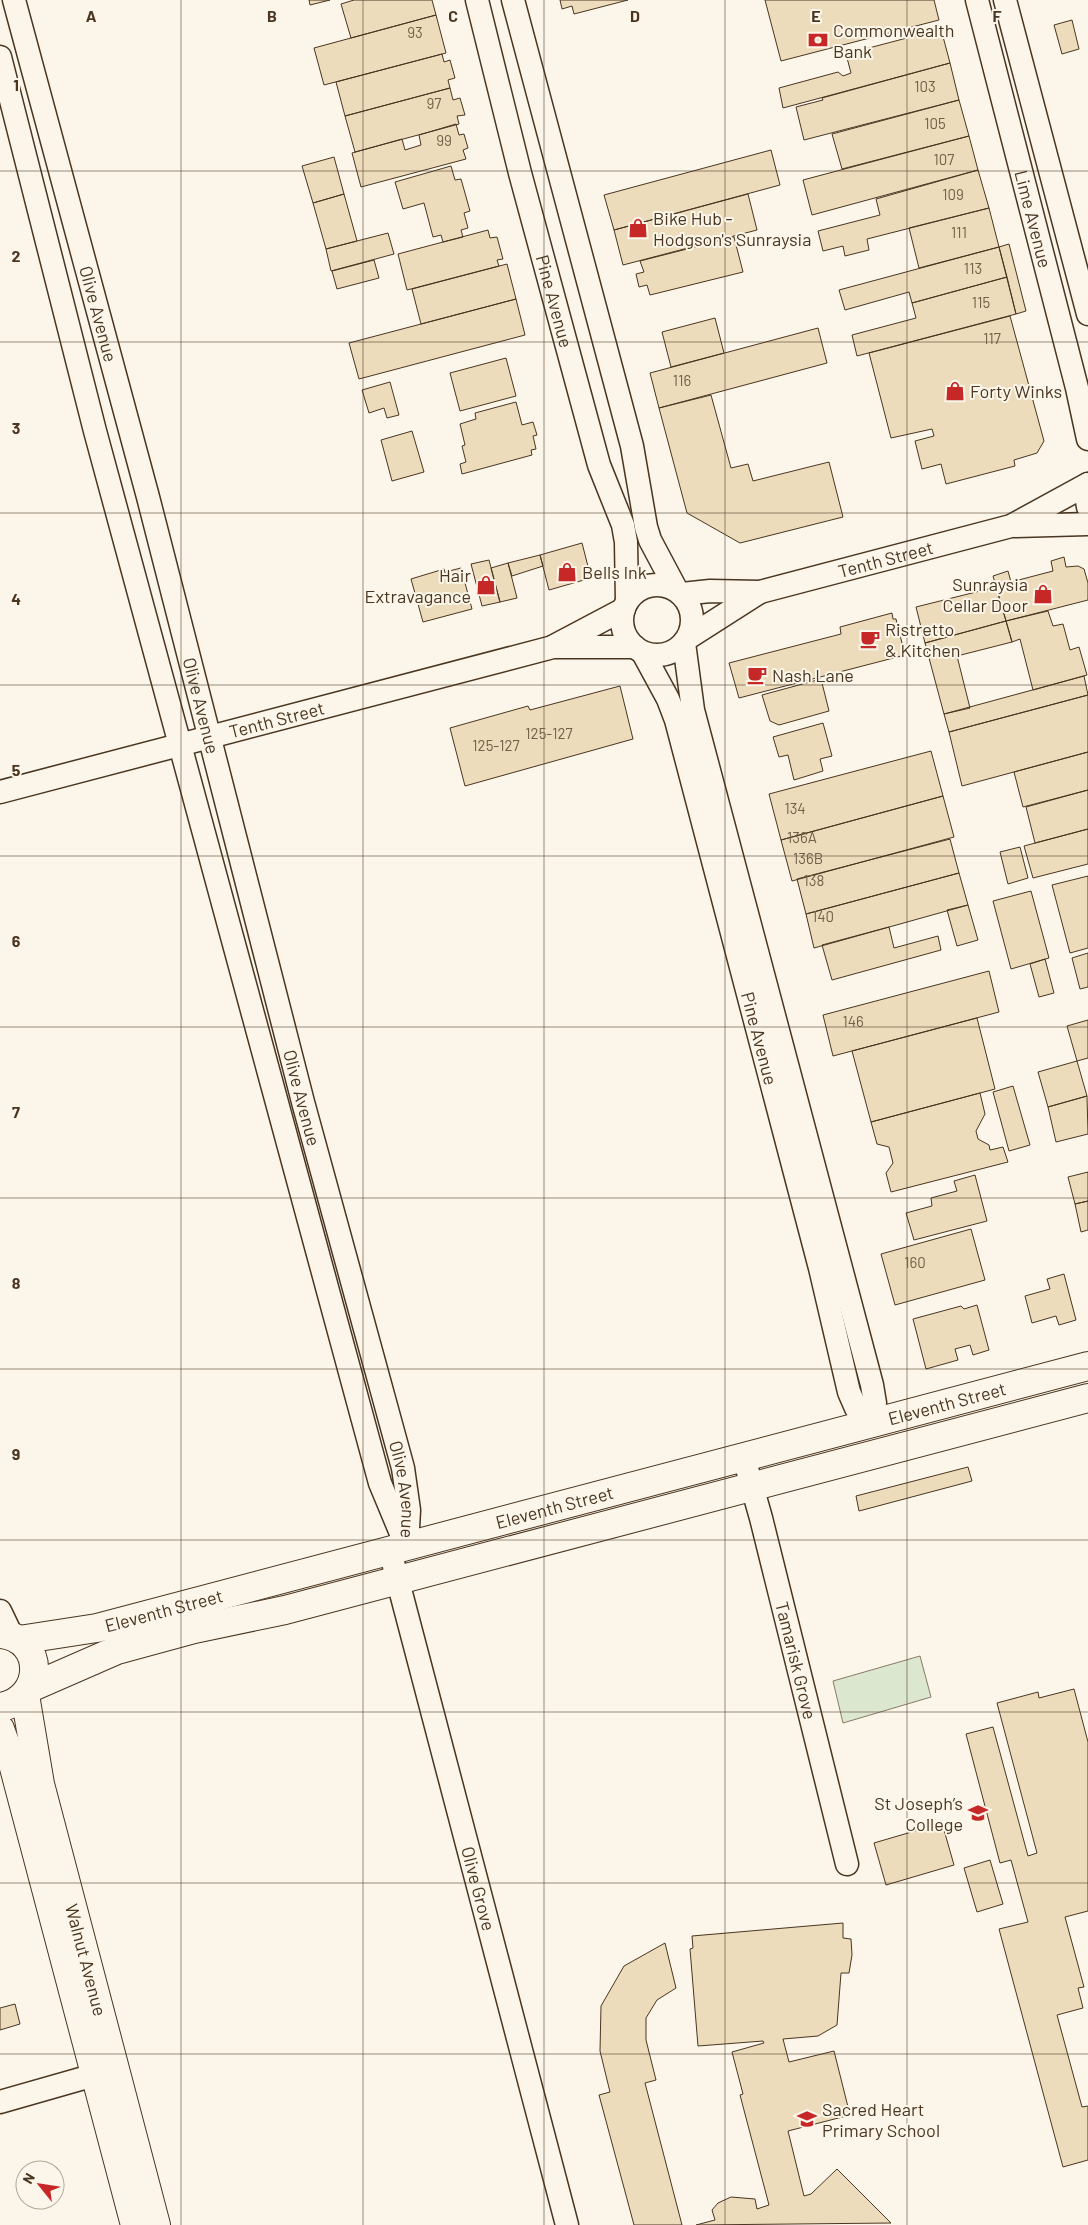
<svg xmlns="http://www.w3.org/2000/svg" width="1088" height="2225" font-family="Barlow,sans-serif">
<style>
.green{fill:#dce7d0;stroke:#887966}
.building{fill:#ecdcbc;stroke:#4a3520}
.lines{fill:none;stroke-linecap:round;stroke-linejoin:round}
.street-casing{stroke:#4a3520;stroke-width:25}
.secondary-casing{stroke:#4a3520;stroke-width:30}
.street{stroke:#fbf6e9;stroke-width:22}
.secondary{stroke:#fbf6e9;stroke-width:28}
.grid{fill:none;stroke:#4a3520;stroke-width:1;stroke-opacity:0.55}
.labels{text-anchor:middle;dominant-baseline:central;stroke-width:4;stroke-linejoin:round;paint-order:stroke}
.number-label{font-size:15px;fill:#725f47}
.poi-label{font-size:18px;fill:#4a3520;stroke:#fbf6e9;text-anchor:start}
.street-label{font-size:18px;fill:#4a3520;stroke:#fbf6e9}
.grid-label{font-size:16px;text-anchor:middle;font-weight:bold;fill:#4a3520;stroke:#fbf6e9;stroke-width:4;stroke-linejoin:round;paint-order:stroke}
</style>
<rect width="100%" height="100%" fill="#fbf6e9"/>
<path class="green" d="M 920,1656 L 931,1697 L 843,1723 L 833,1681 Z"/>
<path class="building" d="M 309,0 L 330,0 L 310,5 Z
M 354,0 L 432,0 L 436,15 L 351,38 L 341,4 Z
M 560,0 L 628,0 L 574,14 L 572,6 L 562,9 Z
M 765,0 L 934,0 L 939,20 L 781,61 Z
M 436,15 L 446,53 L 324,85 L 314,48 Z
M 1072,20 L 1079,49 L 1062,54 L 1054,25 Z
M 941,29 L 950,63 L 783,108 L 779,88 L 838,72 L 843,76 L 851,73 L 846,54 Z
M 442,54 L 444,62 L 450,60 L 455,78 L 448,80 L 450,88 L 345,116 L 336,82 Z
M 950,63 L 959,100 L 804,140 L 796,107 L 823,100 L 822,98 Z
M 450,88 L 453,100 L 460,98 L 465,115 L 457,116 L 459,124 L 355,152 L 345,116 Z
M 959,100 L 969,136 L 842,169 L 832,134 Z
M 456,124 L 459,135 L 464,134 L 468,148 L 463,150 L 466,159 L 361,187 L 352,153 L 402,139 L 405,150 L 421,145 L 419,135 Z
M 969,136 L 978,170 L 812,215 L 803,180 Z
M 771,150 L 780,185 L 614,230 L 604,195 Z
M 334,157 L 344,194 L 313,203 L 302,166 Z
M 451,166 L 455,180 L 461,179 L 470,211 L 464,213 L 468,228 L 461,230 L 463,237 L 443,242 L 441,235 L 433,237 L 424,203 L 403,209 L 395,182 Z
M 978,170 L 989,208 L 867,239 L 869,250 L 845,256 L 843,246 L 823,251 L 818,231 L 880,215 L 876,199 Z
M 344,194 L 357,241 L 326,249 L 313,203 Z
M 748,194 L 757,230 L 623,265 L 614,230 Z
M 989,208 L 999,247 L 919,268 L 909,228 Z
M 488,230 L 490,238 L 497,237 L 503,259 L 497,260 L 499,266 L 407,290 L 398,254 Z
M 388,233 L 394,254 L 331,271 L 326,249 Z
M 734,237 L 743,272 L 650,295 L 647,285 L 639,287 L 636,274 L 644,272 L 640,261 Z
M 1009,244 L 1026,311 L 1016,314 L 999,247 Z
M 999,247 L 1007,277 L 912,303 L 909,292 L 845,310 L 839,290 Z
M 374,260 L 379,278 L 337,289 L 332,271 Z
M 507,264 L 516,299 L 421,324 L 412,289 Z
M 1007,277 L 1016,314 L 857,356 L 852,335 L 916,318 L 912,303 Z
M 516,299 L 525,335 L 359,379 L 349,343 Z
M 1010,316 L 1044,441 L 1037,453 L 1014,460 L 1015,466 L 946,484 L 941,464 L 922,469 L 915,441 L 934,436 L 932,429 L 891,438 L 869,353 Z
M 715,318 L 724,353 L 671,367 L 662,332 Z
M 818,328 L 827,363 L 659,408 L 650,373 Z
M 506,358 L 516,396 L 460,411 L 450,373 Z
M 390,382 L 399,415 L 387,418 L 384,408 L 369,413 L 362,390 Z
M 711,395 L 731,468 L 748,464 L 753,481 L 829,462 L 843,517 L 740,543 L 687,513 L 659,408 Z
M 516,402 L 522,425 L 533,422 L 537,435 L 533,436 L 536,449 L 531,450 L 532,455 L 462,474 L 460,464 L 466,462 L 462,446 L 465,445 L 460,424 L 476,419 L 475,413 Z
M 412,431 L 424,472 L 392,481 L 381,440 Z
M 582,543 L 591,578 L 549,590 L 540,555 Z
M 540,555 L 543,566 L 512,576 L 508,563 Z
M 1064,557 L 1066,567 L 1078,566 L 1084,569 L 1088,583 L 1088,600 L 1006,621 L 993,576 L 1008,571 L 1011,582 L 1053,571 L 1051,561 Z
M 489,560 L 500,602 L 482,606 L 471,564 Z
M 508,563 L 517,598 L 500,602 L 491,568 Z
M 461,568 L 472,609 L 423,622 L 411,579 L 444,569 L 448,582 L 451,581 L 449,571 Z
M 996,587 L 1006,621 L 925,643 L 916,607 Z
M 1048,611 L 1053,626 L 1063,624 L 1070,650 L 1079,647 L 1087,675 L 1033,690 L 1020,639 L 1012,642 L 1006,621 Z
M 892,613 L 893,619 L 896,619 L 905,655 L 739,698 L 729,663 L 841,634 L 840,627 Z
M 1006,621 L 1012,642 L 957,656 L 970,708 L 944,714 L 925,643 Z
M 1084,676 L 1088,695 L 949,732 L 944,714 Z
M 821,679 L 829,711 L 779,725 L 770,721 L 762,695 Z
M 620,686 L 633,739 L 465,786 L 450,728 L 528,706 L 530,710 Z
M 1088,695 L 1088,752 L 962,786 L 949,732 Z
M 823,723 L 832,756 L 820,759 L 823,771 L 794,780 L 788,755 L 779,757 L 773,737 Z
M 931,751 L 943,796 L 781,840 L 769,794 Z
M 1088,752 L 1088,790 L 1023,807 L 1014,772 Z
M 1088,790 L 1088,829 L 1035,843 L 1026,807 Z
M 943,796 L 954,837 L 792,881 L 781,840 Z
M 1088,829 L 1088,864 L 1033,878 L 1024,846 Z
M 950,839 L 959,873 L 806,914 L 797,879 Z
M 1020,847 L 1028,878 L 1008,884 L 1000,852 Z
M 959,873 L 968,905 L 814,948 L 806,914 Z
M 1088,876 L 1088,948 L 1070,953 L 1052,885 Z
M 1031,891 L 1049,958 L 1011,969 L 993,901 Z
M 968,905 L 978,940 L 957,946 L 947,910 Z
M 889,927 L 894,948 L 938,936 L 941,950 L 832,980 L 822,945 Z
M 1088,953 L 1088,987 L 1080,989 L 1072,958 Z
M 1045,959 L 1054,993 L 1039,997 L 1030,964 Z
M 989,971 L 999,1012 L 833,1056 L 823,1015 Z
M 977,1018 L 995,1089 L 871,1122 L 852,1051 Z
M 1088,1020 L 1088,1058 L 1077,1061 L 1067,1026 Z
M 1077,1061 L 1087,1096 L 1048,1107 L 1038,1072 Z
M 1013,1086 L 1030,1145 L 1009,1151 L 993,1092 Z
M 980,1093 L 985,1114 L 976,1131 L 978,1139 L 989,1145 L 990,1150 L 1003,1147 L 1008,1162 L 891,1192 L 886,1173 L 893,1163 L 889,1147 L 877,1144 L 871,1122 Z
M 1087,1096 L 1088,1134 L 1056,1142 L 1048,1107 Z
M 1088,1172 L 1088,1201 L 1075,1204 L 1068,1177 Z
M 975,1175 L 987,1221 L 914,1240 L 906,1213 L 932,1206 L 931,1198 L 957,1191 L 954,1181 Z
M 1088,1201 L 1088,1230 L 1081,1232 L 1075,1204 Z
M 971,1229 L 985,1280 L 895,1305 L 881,1254 Z
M 1064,1274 L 1076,1320 L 1059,1325 L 1056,1316 L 1032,1323 L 1025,1296 L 1050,1289 L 1047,1279 Z
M 977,1305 L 989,1350 L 973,1355 L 970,1345 L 955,1349 L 958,1360 L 926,1369 L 913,1319 L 961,1306 L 964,1309 Z
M 968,1467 L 972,1481 L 859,1511 L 856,1496 Z
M 1074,1689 L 1088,1742 L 1088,1911 L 1065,1917 L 1084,1987 L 1078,1988 L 1083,2008 L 1057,2015 L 1082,2107 L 1088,2106 L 1088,2160 L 1063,2167 L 999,1929 L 1028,1922 L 1011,1860 L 1000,1863 L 966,1734 L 993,1727 L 1028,1856 L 1037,1853 L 997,1703 L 1038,1692 L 1039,1698 Z
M 942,1823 L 954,1865 L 886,1885 L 874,1843 Z
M 990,1860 L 1003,1904 L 977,1912 L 964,1868 Z
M 843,1923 L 843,1938 L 851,1939 L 852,1955 L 849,1973 L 841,1973 L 837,2025 L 818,2036 L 783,2039 L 789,2062 L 834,2051 L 850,2115 L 788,2131 L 804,2196 L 811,2194 L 837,2169 L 891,2223 L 696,2225 L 715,2220 L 712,2210 L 718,2203 L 731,2197 L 755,2199 L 757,2209 L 769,2205 L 740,2095 L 743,2094 L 732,2052 L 764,2043 L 763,2041 L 698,2046 L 690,1949 L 693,1948 L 692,1936 Z
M 665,1943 L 676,1988 L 657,2000 L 646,2018 L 646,2040 L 656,2080 L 645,2083 L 682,2225 L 634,2225 L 599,2095 L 610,2092 L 600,2051 L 601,2006 L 624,1966 Z
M 15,2004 L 20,2024 L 0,2030 L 0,2008 Z"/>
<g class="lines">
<defs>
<g id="street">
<path id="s1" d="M 14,0 L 148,497 L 303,1102 L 403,1468 L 409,1510 L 407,1546"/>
<path id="s2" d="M 477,0 L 520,173 L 599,465 L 623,525 L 626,542 L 627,602"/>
<path d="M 513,0 L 632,446 L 646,527 L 650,540 L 676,589"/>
<path id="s3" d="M 977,0 L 1077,388 L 1088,439"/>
<path d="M 1005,0 L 1088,314"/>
<path d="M 0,57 L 95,431 L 380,1483 L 405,1543"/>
<path d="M 1088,484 L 1086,495 L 1088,507"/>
<path d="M 1015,526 L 1088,524"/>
<circle cx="657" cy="620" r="35"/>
<path id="s4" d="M 682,594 L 710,591 L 760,592 L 1011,526 L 1088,484"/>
<path d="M 688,638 L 760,592"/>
<path d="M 684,643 L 693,710 L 872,1385 L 875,1403 L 871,1424"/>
<path d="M 554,646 L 624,609"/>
<path id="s5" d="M 643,653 L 668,699 L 676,720 L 820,1268 L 849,1392 L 856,1408 L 871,1424"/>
<path id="s6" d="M 0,792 L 553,647 L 635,647"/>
<path id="s7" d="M 744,1458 L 761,1518 L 847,1864"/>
<path id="s8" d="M 390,1551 L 567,2225"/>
<path d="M 0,1611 L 12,1636"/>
<path d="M 0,2102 L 112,2070"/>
</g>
<g id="secondary">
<path d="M 0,1634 C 46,1638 45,1700 0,1707"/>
<path id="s9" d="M 19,1640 L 97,1628 L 1088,1366"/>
<path d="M 30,1688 L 117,1650 L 194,1629 L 285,1610 L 1088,1398"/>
<path id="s10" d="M 25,1695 L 40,1784 L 156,2225"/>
<path d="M 0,1729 L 13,1764 L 135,2225"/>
</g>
</defs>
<use href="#street" class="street-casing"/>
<use href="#secondary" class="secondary-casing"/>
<use href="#street" class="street"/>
<use href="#secondary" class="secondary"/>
</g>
<path class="grid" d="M 181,0 L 181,2225M 363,0 L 363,2225M 544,0 L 544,2225M 725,0 L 725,2225M 907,0 L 907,2225M 0,171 L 1088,171M 0,342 L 1088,342M 0,513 L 1088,513M 0,685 L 1088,685M 0,856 L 1088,856M 0,1027 L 1088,1027M 0,1198 L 1088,1198M 0,1369 L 1088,1369M 0,1540 L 1088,1540M 0,1712 L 1088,1712M 0,1883 L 1088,1883M 0,2054 L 1088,2054"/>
<defs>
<symbol id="bank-bare" viewBox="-9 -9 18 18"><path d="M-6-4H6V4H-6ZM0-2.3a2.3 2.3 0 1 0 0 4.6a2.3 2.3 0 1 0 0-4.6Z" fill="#c62828" stroke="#fbf6e9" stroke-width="2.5" paint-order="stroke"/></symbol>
<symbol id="shop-bare" viewBox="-9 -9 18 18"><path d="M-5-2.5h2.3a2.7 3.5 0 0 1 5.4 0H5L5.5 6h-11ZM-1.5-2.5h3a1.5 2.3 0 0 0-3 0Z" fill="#c62828" stroke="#fbf6e9" stroke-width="2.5" paint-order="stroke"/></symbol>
<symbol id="cafe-bare" viewBox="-9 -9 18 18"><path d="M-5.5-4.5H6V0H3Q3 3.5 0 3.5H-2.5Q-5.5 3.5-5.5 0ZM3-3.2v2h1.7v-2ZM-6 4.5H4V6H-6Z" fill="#c62828" stroke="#fbf6e9" stroke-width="2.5" paint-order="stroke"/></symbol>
<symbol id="school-bare" viewBox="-9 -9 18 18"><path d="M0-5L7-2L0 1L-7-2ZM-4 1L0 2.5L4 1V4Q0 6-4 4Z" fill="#c62828" stroke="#fbf6e9" stroke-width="2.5" paint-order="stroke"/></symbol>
</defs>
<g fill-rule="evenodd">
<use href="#bank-bare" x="804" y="26" width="28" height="28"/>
<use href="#shop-bare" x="624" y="214" width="28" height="28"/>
<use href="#shop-bare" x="941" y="377" width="28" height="28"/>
<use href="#shop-bare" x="553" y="558" width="28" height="28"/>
<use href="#shop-bare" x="472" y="571" width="28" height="28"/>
<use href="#shop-bare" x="1029" y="580" width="28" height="28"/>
<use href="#cafe-bare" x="856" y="625" width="28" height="28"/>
<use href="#cafe-bare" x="743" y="661" width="28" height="28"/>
<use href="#school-bare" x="964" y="1799" width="28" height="28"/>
<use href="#school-bare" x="793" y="2105" width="28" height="28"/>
</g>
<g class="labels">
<g class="number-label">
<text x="415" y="32">93</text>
<text x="925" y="86">103</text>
<text x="434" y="103">97</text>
<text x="935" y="123">105</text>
<text x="444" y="140">99</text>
<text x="944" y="159">107</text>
<text x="953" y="194">109</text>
<text x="959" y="232">111</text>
<text x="973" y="268">113</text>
<text x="981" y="302">115</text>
<text x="992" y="338">117</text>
<text x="682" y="380">116</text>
<text x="549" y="733">125-127</text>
<text x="496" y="745">125-127</text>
<text x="795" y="808">134</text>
<text x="802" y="837">136A</text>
<text x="808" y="858">136B</text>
<text x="814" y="880">138</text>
<text x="823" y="916">140</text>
<text x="853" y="1021">146</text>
<text x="915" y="1262">160</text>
</g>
<g class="poi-label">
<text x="833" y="30">Commonwealth<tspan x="833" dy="21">Bank</tspan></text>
<text x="653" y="218">Bike Hub -<tspan x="653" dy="21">Hodgson's Sunraysia</tspan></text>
<text x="970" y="391">Forty Winks</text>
<text x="582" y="572">Bells Ink</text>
<text x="471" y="575" text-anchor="end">Hair<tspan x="471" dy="21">Extravagance</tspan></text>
<text x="1028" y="584" text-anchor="end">Sunraysia<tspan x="1028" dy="21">Cellar Door</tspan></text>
<text x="885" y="629">Ristretto<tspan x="885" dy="21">&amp; Kitchen</tspan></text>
<text x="772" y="675">Nash Lane</text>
<text x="963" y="1803" text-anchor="end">St Joseph’s<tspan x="963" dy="21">College</tspan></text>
<text x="822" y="2109">Sacred Heart<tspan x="822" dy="21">Primary School</tspan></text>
</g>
<g class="street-label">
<text stroke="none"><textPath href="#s3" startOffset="226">Lime Avenue</textPath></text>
<text stroke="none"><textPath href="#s2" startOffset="311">Pine Avenue</textPath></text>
<text stroke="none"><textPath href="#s1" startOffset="325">Olive Avenue</textPath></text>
<text stroke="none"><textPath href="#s4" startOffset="208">Tenth Street</textPath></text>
<text stroke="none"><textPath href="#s1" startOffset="730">Olive Avenue</textPath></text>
<text stroke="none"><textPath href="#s6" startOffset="286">Tenth Street</textPath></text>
<text stroke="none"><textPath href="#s5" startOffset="404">Pine Avenue</textPath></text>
<text stroke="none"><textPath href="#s1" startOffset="1135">Olive Avenue</textPath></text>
<text stroke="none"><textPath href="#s9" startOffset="958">Eleventh Street</textPath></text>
<text stroke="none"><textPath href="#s1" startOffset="1540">Olive Avenue</textPath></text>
<text stroke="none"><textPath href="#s9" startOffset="552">Eleventh Street</textPath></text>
<text stroke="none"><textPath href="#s9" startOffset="148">Eleventh Street</textPath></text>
<text stroke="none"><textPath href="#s7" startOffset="209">Tamarisk Grove</textPath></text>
<text stroke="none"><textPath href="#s8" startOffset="349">Olive Grove</textPath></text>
<text stroke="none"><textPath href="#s10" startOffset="272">Walnut Avenue</textPath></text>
</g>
</g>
<g class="grid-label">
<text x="91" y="22">A</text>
<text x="272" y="22">B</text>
<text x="453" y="22">C</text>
<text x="635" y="22">D</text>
<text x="816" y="22">E</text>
<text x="997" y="22">F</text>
<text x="16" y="91">1</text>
<text x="16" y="262">2</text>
<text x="16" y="434">3</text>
<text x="16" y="605">4</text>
<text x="16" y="776">5</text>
<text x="16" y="947">6</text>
<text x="16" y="1118">7</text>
<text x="16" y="1289">8</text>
<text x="16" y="1460">9</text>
</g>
<g transform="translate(40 2185) rotate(300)"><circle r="24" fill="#fbf6e9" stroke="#b4a999"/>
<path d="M0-4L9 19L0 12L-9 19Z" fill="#c62828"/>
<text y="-8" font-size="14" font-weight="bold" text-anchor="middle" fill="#4a3520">N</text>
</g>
</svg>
